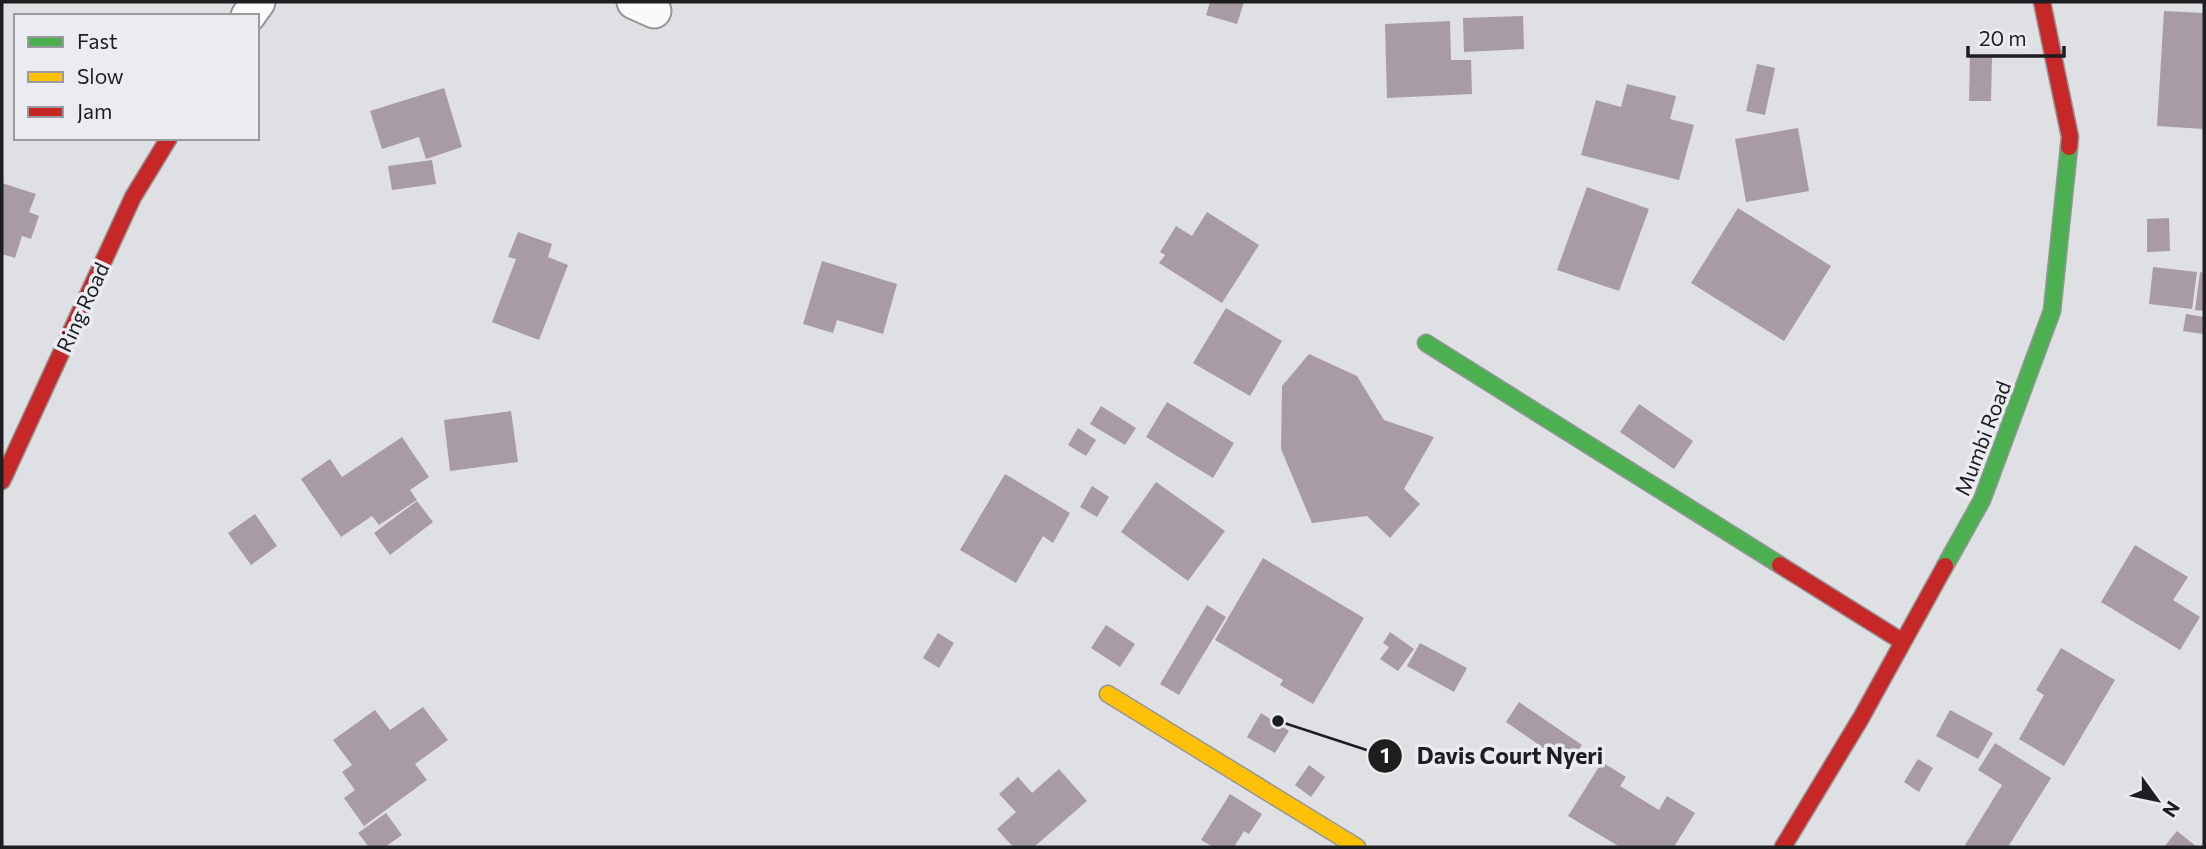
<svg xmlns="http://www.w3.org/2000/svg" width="2206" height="849" font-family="Commissioner,sans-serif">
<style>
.building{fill:#a99ba4}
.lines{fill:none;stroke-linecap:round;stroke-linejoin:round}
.street-casing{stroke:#959699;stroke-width:37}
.fast-casing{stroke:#959699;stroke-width:19}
.slow-casing{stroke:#959699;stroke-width:19}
.jam-casing{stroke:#959699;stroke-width:19}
.street{stroke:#fafafb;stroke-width:33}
.fast{stroke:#4caf50;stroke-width:16}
.slow{stroke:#ffc107;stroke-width:16}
.jam{stroke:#c62828;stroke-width:16}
.labels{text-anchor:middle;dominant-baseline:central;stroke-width:7;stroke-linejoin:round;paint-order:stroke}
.street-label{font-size:21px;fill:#1d1e1f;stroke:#ebecf1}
.leader{fill:none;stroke:#1d1e1f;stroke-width:2.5}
.callout-dot{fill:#1d1e1f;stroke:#ebecf1;stroke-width:2.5}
.mark-label{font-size:21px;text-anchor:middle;font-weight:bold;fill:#fff}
.callout-label{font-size:23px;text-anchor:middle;font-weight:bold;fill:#1d1e1f;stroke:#ebecf1;stroke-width:7;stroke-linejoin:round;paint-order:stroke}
</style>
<rect width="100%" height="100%" fill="#dee0e3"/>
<path class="building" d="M 1210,2 L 1244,2 L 1237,24 L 1206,15 Z
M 2164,11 L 2204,13 L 2204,129 L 2157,126 Z
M 1523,16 L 1524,49 L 1464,52 L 1463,18 Z
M 1450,21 L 1451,60 L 1471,60 L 1472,94 L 1387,98 L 1385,24 Z
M 1970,56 L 1992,57 L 1991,101 L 1969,101 Z
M 1757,64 L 1775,68 L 1765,115 L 1746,111 Z
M 1627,84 L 1676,96 L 1670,119 L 1694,125 L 1679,180 L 1581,155 L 1596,100 L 1621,107 Z
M 444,88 L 462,147 L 426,159 L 419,137 L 382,149 L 370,111 Z
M 1798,128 L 1809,191 L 1746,202 L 1735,139 Z
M 432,160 L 436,184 L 392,190 L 388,166 Z
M 2,183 L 36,194 L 29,212 L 39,216 L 31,239 L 22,236 L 15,258 L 2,254 Z
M 1587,187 L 1649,209 L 1619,291 L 1557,270 Z
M 1738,208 L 1831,266 L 1784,341 L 1691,283 Z
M 1207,212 L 1259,245 L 1222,303 L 1159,263 L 1165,255 L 1160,252 L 1176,226 L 1192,236 Z
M 2169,218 L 2170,251 L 2147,252 L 2147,219 Z
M 518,232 L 552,244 L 548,257 L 568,265 L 539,340 L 492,322 L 516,259 L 508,257 Z
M 822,261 L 897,284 L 883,334 L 837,320 L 833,333 L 803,324 Z
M 2153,267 L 2197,272 L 2192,309 L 2149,304 Z
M 2200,272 L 2204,273 L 2204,311 L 2195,310 Z
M 1226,308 L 1282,341 L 1250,396 L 1193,363 Z
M 2186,314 L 2204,317 L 2204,334 L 2183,331 Z
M 1309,354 L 1357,376 L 1384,420 L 1434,437 L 1404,489 L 1420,504 L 1390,538 L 1367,516 L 1312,523 L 1281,449 L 1282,386 Z
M 1167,402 L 1234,443 L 1213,478 L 1146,437 Z
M 1639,404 L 1693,441 L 1674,469 L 1620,432 Z
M 1101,406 L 1136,428 L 1125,445 L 1090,424 Z
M 511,411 L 518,462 L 450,471 L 444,420 Z
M 1078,428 L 1096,440 L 1086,456 L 1068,445 Z
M 402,437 L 429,477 L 410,490 L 417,500 L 379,525 L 372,516 L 341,537 L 301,479 L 330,459 L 342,477 Z
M 1005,474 L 1070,513 L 1053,543 L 1043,536 L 1016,583 L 960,550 Z
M 1156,482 L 1225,531 L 1188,581 L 1121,532 Z
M 1092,486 L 1109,497 L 1097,517 L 1080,507 Z
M 417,501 L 433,522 L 390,555 L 374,533 Z
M 255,514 L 277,546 L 251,565 L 228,533 Z
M 2135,545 L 2188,577 L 2173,600 L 2200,617 L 2180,650 L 2101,602 Z
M 1263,558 L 1364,618 L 1313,704 L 1280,685 L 1283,680 L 1215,640 Z
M 1207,605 L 1226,617 L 1179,695 L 1160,684 Z
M 1106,625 L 1135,644 L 1120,667 L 1091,648 Z
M 1390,632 L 1414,649 L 1398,671 L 1380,659 L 1389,647 L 1383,643 Z
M 938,633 L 954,643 L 939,668 L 923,658 Z
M 1420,643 L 1467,668 L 1454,692 L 1407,666 Z
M 2061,648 L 2115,680 L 2064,766 L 2019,739 L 2044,695 L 2036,690 Z
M 1519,702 L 1582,745 L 1568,765 L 1506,722 Z
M 423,707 L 448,740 L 415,764 L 427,780 L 364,826 L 344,798 L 355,790 L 342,772 L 352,765 L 333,740 L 375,710 L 390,730 Z
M 1950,710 L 1993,733 L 1978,759 L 1936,736 Z
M 1261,713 L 1289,731 L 1275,753 L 1247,737 Z
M 1995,743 L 2051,778 L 2008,847 L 1969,847 L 1965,845 L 2002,785 L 1978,770 Z
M 1918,759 L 1933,768 L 1919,792 L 1904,782 Z
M 1602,762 L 1626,777 L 1620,786 L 1659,810 L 1667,796 L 1695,813 L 1674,847 L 1620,847 L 1568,816 Z
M 1309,765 L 1325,777 L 1311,797 L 1295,785 Z
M 1059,769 L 1087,801 L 1034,847 L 1013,847 L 997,829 L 1016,812 L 999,794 L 1018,777 L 1032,793 Z
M 1230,794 L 1262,814 L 1249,834 L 1244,831 L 1234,847 L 1213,847 L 1201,840 Z
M 386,813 L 402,835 L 385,847 L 369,847 L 358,833 Z
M 2177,831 L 2197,847 L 2164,847 Z"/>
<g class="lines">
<defs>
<path id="street" d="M 634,2 L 654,11
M 248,16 L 258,2"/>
<path id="fast" d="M 1426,343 L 1780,565
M 1945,566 L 1982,500 L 2052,311 L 2069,147"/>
<path id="slow" d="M 1108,694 L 1357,847"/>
<path id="jam" d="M 2042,2 L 2070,137 L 2069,147
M 2,481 L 133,197 L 169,138
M 1780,565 L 1903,642
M 1783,847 L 1861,718 L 1945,566"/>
</defs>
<use href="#street" class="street-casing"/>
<use href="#fast" class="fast-casing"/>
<use href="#slow" class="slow-casing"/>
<use href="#jam" class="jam-casing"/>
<use href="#street" class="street"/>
<use href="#fast" class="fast"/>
<use href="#slow" class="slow"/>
<use href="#jam" class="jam"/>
</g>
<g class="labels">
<g class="street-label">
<text transform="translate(82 307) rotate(-65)">Ring Road</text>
<text transform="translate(1982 438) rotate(-69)">Mumbi Road</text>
</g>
</g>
<path class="leader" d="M1278 721L1385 756"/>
<g class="callout-dot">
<circle cx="1278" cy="721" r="7"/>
<circle cx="1385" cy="756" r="18"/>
</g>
<g class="mark-label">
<text x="1385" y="763">1</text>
</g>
<g class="callout-label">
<text x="1510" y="764">Davis Court Nyeri</text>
</g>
<rect width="2206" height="849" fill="none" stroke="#1d1e1f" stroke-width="7"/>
<rect x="14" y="14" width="245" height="126" fill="#ebecf1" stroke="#999a9d" stroke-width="2"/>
<rect x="28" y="37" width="35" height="10" fill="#4caf50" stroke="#999a9d" stroke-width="2"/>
<text x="77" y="49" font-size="21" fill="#1d1e1f">Fast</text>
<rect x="28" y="72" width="35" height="10" fill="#ffc107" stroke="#999a9d" stroke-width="2"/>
<text x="77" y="84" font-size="21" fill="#1d1e1f">Slow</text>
<rect x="28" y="107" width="35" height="10" fill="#c62828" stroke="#999a9d" stroke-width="2"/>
<text x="77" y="119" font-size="21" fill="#1d1e1f">Jam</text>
<g transform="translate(2157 800) rotate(123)" stroke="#ebecf1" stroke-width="5" paint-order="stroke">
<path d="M0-5L12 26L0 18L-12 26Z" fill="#1d1e1f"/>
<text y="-10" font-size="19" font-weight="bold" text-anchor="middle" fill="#1d1e1f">N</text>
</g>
<path d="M1968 46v10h96v-10" fill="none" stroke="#1d1e1f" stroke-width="3.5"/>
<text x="1979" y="46" font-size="21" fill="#1d1e1f" stroke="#ebecf1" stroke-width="5" paint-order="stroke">20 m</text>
</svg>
